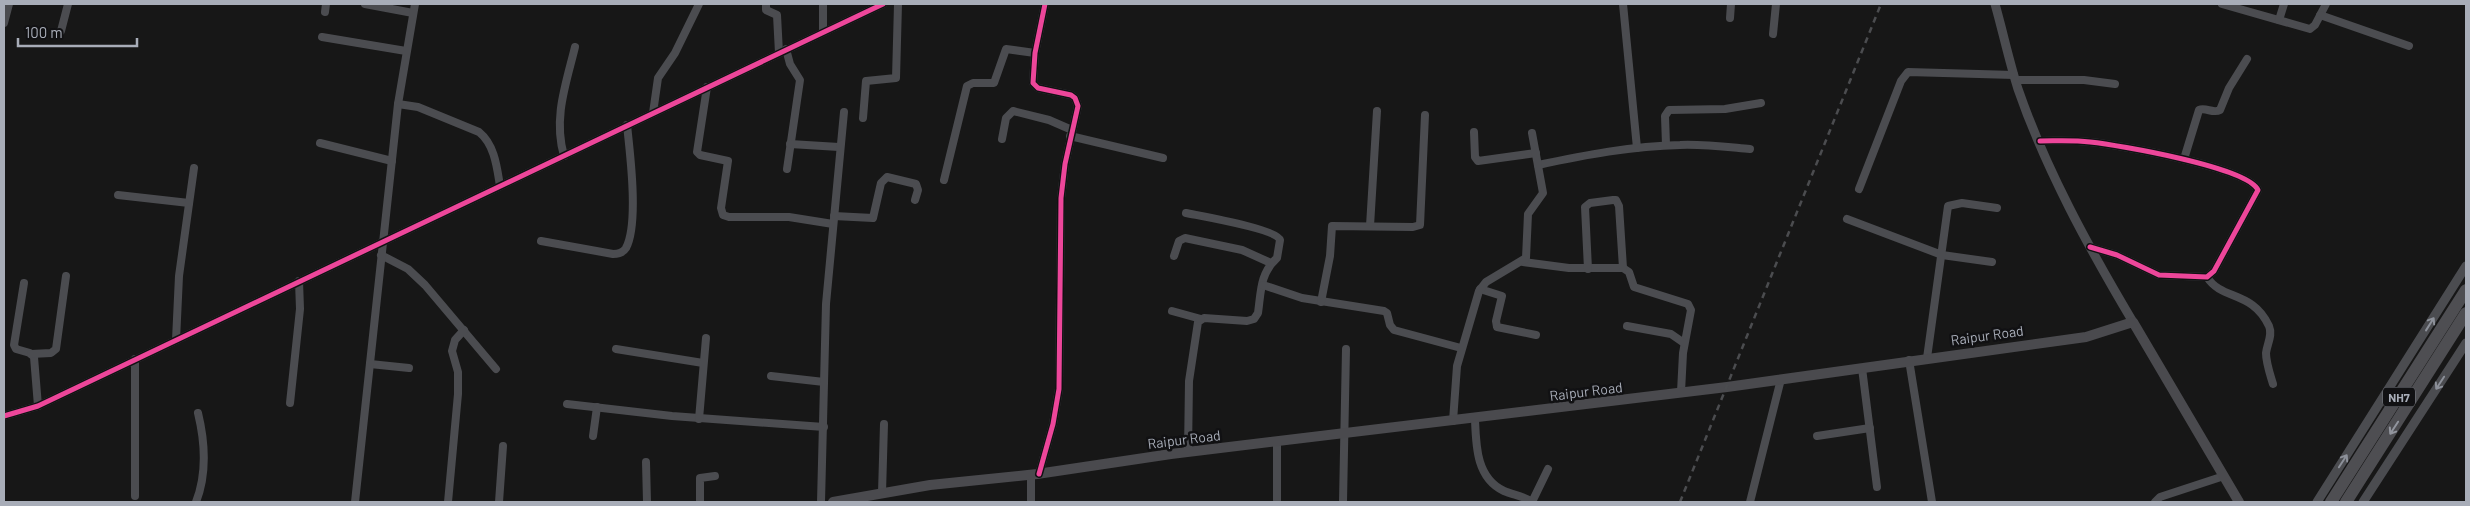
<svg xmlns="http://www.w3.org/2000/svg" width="2470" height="506" font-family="Barlow,sans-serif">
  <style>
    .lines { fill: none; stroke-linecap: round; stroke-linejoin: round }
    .minor { stroke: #4b4c50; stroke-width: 8 }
    .tertiary { stroke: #4b4c50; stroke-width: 9 }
    .secondary { stroke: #4a4a4e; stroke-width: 10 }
    .trunk { stroke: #4e4e52; stroke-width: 12 }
    .rail { stroke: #4b4c4f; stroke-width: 2.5; stroke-dasharray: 6 5; stroke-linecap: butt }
    .cycleway-casing { stroke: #111113; stroke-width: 8 }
    .cycleway { stroke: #ed469a; stroke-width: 5 }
    .oneway { stroke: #8c9099 }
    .oneway2 { stroke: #92959e }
    .labels { text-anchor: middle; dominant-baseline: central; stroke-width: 5; stroke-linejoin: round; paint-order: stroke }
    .shield { fill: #111113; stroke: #7b7e86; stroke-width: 1 }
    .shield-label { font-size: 12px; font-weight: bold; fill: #a8adb8 }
    .street-label { font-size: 14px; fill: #a8adb8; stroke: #111113 }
  </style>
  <rect width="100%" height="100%" fill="#171717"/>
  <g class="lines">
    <g class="minor">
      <path d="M365 4 413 13"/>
      <path d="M766 4V10L777 15 779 53"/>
      <path d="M823 4V32"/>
      <path d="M1623 4 1637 148"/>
      <path d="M2222 4 2310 29 2315 25 2326 4"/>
      <path d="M325 12 326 4"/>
      <path d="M2320 15 2409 46"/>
      <path d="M1730 18 1731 4"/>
      <path d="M2279 20 2284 4"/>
      <path d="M4 23 9 4"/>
      <path d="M61 31 68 4"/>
      <path d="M1773 34 1776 4"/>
      <path d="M322 37 406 51"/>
      <path d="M786 49 790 64 800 80 787 169"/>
      <path d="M2016 80H2084L2115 84"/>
      <path d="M707 87 697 152 700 155 728 161 721 208 723 215 729 217H789L833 224"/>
      <path d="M398 104 418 107 479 132C495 145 497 168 500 186"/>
      <path d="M653 113 658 78 675 53 699 4"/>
      <path d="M863 118 866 81 896 78 898 4"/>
      <path d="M1474 132 1475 157 1478 161 1536 153"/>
      <path d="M1070 136 1163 158"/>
      <path d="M1002 139 1006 118 1013 111 1049 120 1072 130"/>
      <path d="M2040 141C2057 141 2073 140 2090 142 2118 145 2247 167 2258 190L2214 271 2207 277 2159 275 2117 255 2090 247"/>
      <path d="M320 143 392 161"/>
      <path d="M790 144 839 147"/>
      <path d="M1666 145 1665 116 1669 110 1725 109 1761 103"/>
      <path d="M564 156C553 118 566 84 575 47"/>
      <path d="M2184 159 2199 110C2206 107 2213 114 2220 110L2229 88 2247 59"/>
      <path d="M1538 165C1585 155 1632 146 1680 145 1703 144 1727 147 1750 149"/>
      <path d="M944 180 967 86 973 83H994L1006 49 1035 53"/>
      <path d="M1859 189 1901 81 1908 72 2014 75"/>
      <path d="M118 195 189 203"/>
      <path d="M1186 213C1200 216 1277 229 1280 240L1277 258C1260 273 1261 292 1258 313L1254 319 1247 321 1204 318 1198 322 1189 381 1188 452"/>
      <path d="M834 216 873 218 881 183 887 177 916 184 918 190 915 200"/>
      <path d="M1847 219 1942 255 1992 262"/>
      <path d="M1370 226 1377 111"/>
      <path d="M541 241 613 254C618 254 623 253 626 248 639 224 630 153 627 125"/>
      <path d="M381 255 408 269 425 285 496 369"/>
      <path d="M1174 256 1179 241 1185 238 1242 250 1271 263"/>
      <path d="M1523 262 1569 268H1623L1629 272 1634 287 1688 304 1691 310 1683 353 1681 392"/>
      <path d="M1588 269 1585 207 1590 203 1613 200H1616L1619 206 1623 268"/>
      <path d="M2207 277C2222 301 2252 290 2269 326 2273 335 2267 344 2266 353 2266 363 2270 374 2273 384"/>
      <path d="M24 283 14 345 16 349 30 353 34 357 38 406"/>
      <path d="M1263 285 1302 298 1384 311 1387 313 1390 325 1394 330 1461 348"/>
      <path d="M1480 289 1502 296 1496 321 1497 327 1536 335"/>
      <path d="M1321 302 1330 256 1332 226 1413 227 1420 225 1425 115"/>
      <path d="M1172 311 1201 319"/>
      <path d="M1627 326 1671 334 1684 343"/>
      <path d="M176 340 179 276 194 168"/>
      <path d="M616 349 703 363"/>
      <path d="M31 354 51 353 56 349 66 276"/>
      <path d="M1927 358 1948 206 1962 203 1997 208"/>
      <path d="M1909 360 1932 502"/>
      <path d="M370 364 409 368"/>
      <path d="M1862 368 1877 487"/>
      <path d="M771 376 824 382"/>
      <path d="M290 403 300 309 299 281"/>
      <path d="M567 404 672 416 824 427"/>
      <path d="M4 416 38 406 883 4"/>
      <path d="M699 419 706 338"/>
      <path d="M1475 419C1476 445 1476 478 1504 491 1513 495 1524 496 1532 502"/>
      <path d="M1453 421 1457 366 1479 291 1486 282 1526 258 1528 214 1543 193 1532 133"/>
      <path d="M593 436 597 407"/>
      <path d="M1817 436 1870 428"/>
      <path d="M646 462 647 502"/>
      <path d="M1039 474 1053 424 1059 389 1061 198 1065 164 1078 106 1075 98 1071 95 1038 88 1033 83 1035 53 1045 4"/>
      <path d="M1031 475V502"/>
      <path d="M882 493 884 424"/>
      <path d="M135 496V359"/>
      <path d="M1277 500V442"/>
      <path d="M196 502C207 474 205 442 198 413"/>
      <path d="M355 502 398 104 415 4"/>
      <path d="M448 502 458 394V372L452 351 455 340 464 330"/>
      <path d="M499 502 503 446"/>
      <path d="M700 502V478L715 476"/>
      <path d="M821 502 826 304 844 112"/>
      <path d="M1343 502 1346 349"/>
      <path d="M1532 502 1548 469"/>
      <path d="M1750 502 1781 379"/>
      <path d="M2155 502 2160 497 2224 476"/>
    </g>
    <g class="tertiary">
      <path d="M1995 4C2003 32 2009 61 2018 89 2046 170 2089 248 2133 322"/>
      <path d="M2317 502 2466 266"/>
      <path d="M2363 502 2466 343"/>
    </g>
    <path class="secondary" d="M833 502 930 485 1037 474 1171 454 1727 387 2086 337 2133 322 2239 502"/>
    <g class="trunk">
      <path d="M2331 502 2466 290"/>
      <path d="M2346 502 2466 313"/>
    </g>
    <path class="rail" d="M1680 502 1881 4"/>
    <g class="cycleway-casing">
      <g id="cycleway">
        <path d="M2040 141C2057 141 2073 140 2090 142 2118 145 2247 167 2258 190L2214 271 2207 277 2159 275 2117 255 2090 247"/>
        <path d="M4 416 38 406 883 4"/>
        <path d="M1039 474 1053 424 1059 389 1061 198 1065 164 1078 106 1075 98 1071 95 1038 88 1033 83 1035 53 1045 4"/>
      </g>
    </g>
    <use href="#cycleway" class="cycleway"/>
  </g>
  <defs><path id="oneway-shaft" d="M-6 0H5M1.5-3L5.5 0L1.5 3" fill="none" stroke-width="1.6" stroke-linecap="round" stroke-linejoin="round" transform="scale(1.25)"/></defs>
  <g class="oneway">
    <use href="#oneway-shaft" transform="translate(2430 324) rotate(-58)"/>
    <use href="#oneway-shaft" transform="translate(2440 383) rotate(123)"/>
    <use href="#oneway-shaft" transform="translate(2343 461) rotate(-57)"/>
  </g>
  <use class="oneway2" href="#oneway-shaft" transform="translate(2394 428) rotate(123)"/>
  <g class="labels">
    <rect class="shield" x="2383" y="387.5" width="32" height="19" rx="4"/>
    <g class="shield-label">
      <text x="2399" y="397">NH7</text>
    </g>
    <g class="street-label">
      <text transform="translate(1987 335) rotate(-8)">Raipur Road</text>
      <text transform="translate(1586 391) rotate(-7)">Raipur Road</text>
      <text transform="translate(1184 439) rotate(-7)">Raipur Road</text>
    </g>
  </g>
  <rect width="2470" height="506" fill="none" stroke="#a8adb8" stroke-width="10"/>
  <path d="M18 38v8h119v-8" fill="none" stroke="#a8adb8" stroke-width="2.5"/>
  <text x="25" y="38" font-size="15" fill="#a8adb8" stroke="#111113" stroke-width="4" paint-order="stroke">100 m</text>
</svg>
